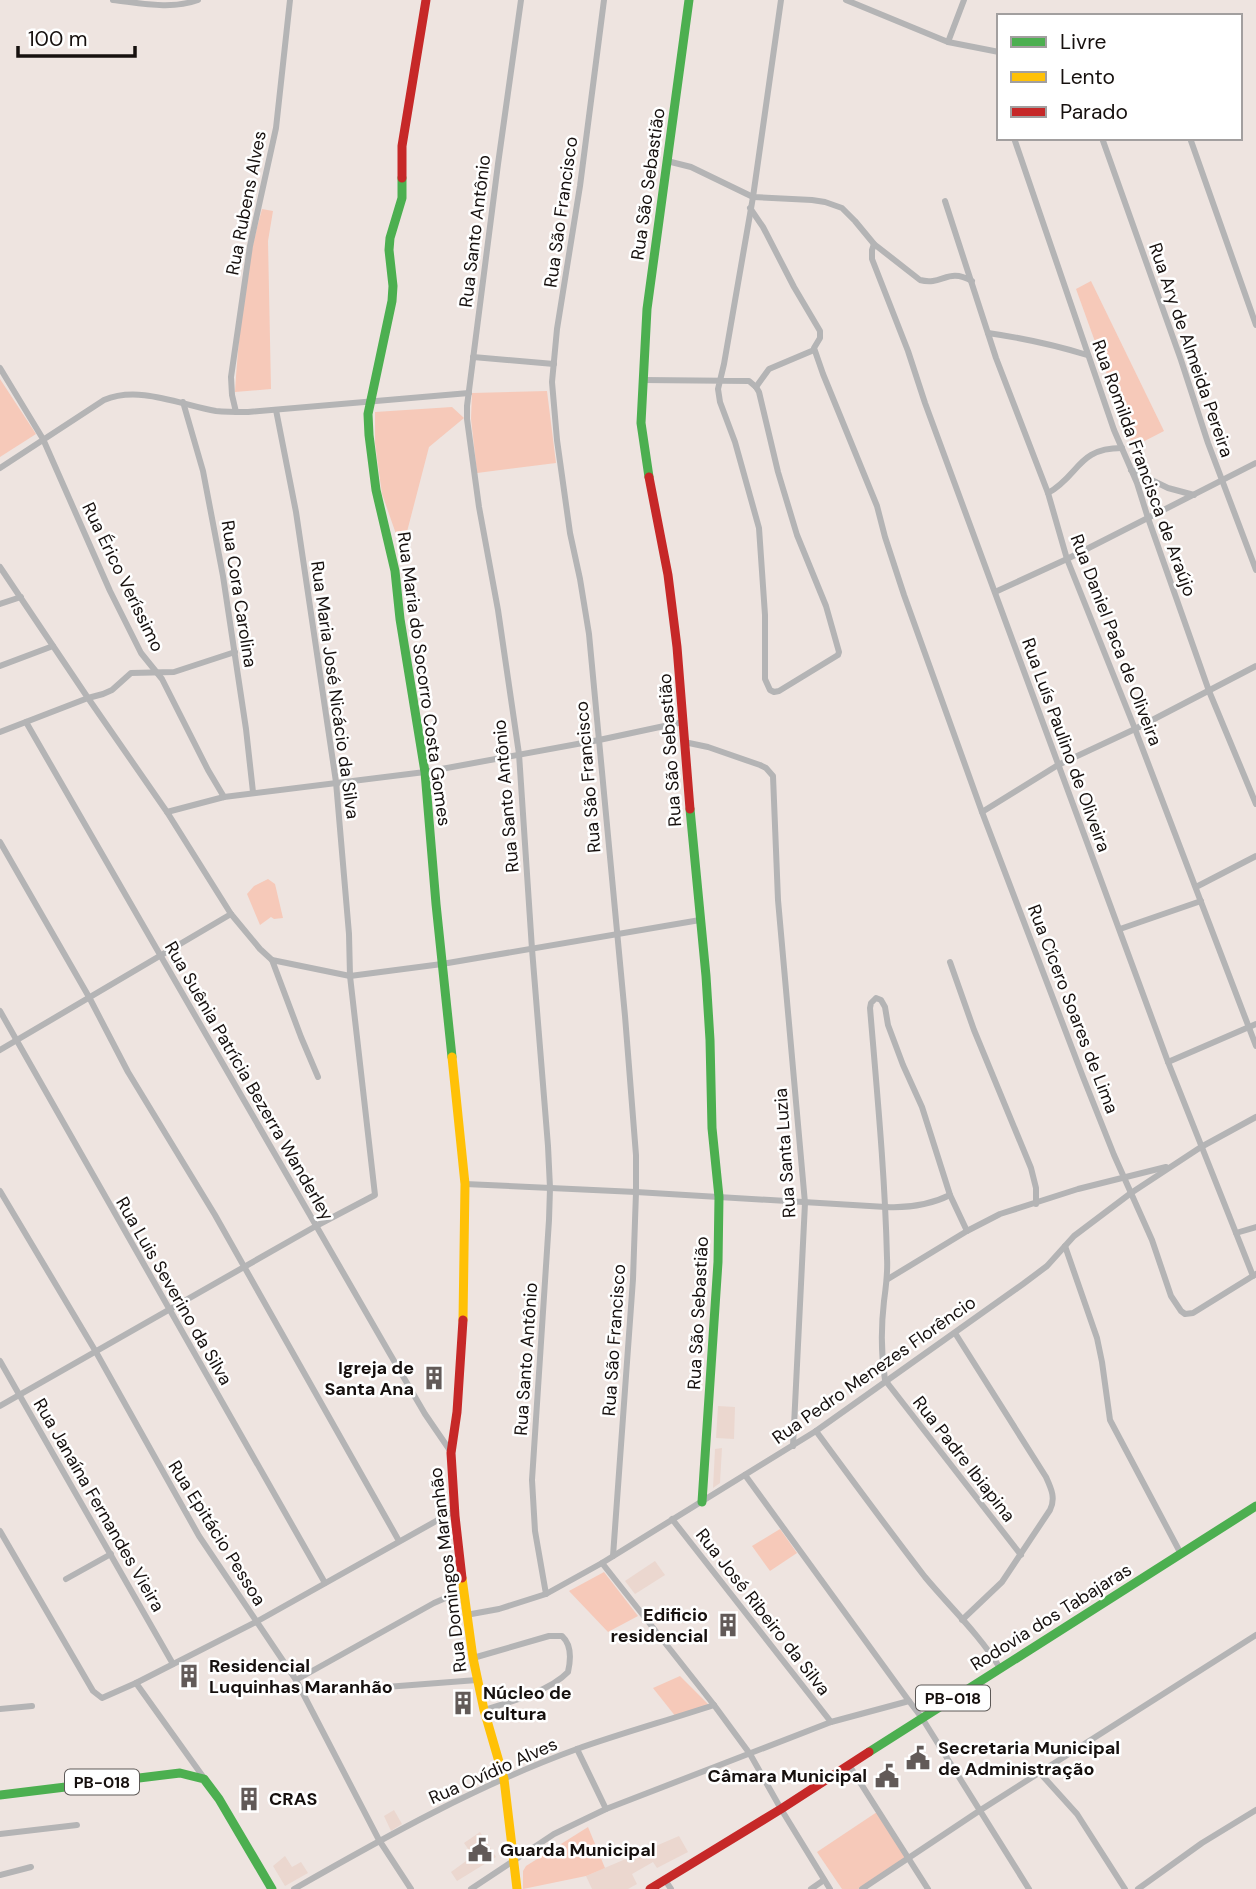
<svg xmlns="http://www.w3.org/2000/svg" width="1256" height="1889" font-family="'DM Sans',sans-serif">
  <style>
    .built { fill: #ebd7cf }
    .green { fill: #f6c9b9 }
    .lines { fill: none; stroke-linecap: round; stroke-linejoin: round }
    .street { stroke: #b4b4b5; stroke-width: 6 }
    .fast { stroke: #4caf50; stroke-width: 9 }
    .slow { stroke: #ffc107; stroke-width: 9 }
    .jam { stroke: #c62828; stroke-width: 9 }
    .labels { text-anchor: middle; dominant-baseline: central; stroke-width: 5; stroke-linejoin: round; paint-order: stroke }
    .shield { fill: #fff; stroke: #5c5856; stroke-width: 2 }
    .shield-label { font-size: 16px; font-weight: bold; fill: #16100e }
    .street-label { font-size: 18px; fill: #16100e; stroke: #fff }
    .poi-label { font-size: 18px; font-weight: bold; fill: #16100e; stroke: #fff; text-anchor: start }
  </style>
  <rect width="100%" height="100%" fill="#eee4e0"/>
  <g class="built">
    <path d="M718 1406 735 1407 734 1439 716 1438Z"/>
    <path d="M722 1448 720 1483 713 1488 715 1449Z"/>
    <path d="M655 1561 665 1575 635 1594 625 1581Z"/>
    <path d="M394 1810 402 1824 391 1831 384 1816Z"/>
    <path d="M480 1832 496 1857 457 1881 451 1872 473 1856 464 1843Z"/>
    <path d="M679 1836 688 1852 657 1868 653 1862 632 1874 637 1884 628 1889H592L586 1876Z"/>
    <path d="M285 1856 292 1867 301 1862 308 1873 285 1886 273 1866Z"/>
  </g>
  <g class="green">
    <path d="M262 209 273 211 268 241 271 389 235 392C239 331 245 268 262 209Z"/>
    <path d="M1091 281 1164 431 1133 447 1076 289Z"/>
    <path d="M0 379 36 434 0 457Z"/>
    <path d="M547 391 556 463 477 473 471 419 472 393Z"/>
    <path d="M452 407 464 418 429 447 402 551 382 494 375 443V412Z"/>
    <path d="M268 879 275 884 283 918 274 919 271 917 260 925 247 894 254 886Z"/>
    <path d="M780 1529 797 1553 770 1571 752 1546Z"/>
    <path d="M604 1572 638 1616 608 1632 569 1591Z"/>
    <path d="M680 1676 709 1705 676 1717 653 1688Z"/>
    <path d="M877 1812 906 1857 858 1889H842L817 1852Z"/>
    <path d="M588 1827 605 1868 586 1876 523 1889V1871L526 1866Z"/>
  </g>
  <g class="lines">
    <g class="street">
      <path d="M113 0C140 3 171 10 198 0"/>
      <path d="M521 0 498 164 467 406V419L479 507 498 610 519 754 532 949 548 1146 550 1188 549 1220 532 1480 535 1531 546 1594"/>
      <path d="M604 0 580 186 557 329 552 382 557 440 570 533 580 579 589 634 625 1016 636 1155V1192L633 1279 613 1556"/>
      <path d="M846 0 948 42 999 52"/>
      <path d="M948 42 964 0"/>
      <path d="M1014 138 1114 430 1137 483 1148 518 1209 691 1256 804"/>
      <path d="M1102 138 1181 360 1208 443 1256 570"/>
      <path d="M1190 138 1256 325"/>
      <path d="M667 161 691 167 753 197 812 200 825 202 842 208 855 221 874 244 920 280C943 286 947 267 972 281"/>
      <path d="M945 201 996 358 1048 493 1067 559 1135 729 1256 1046"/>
      <path d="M750 208 763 227 794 287 820 331V338L814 348 823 374 877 506 885 537 904 595 982 812 1083 1077 1114 1155 1152 1240 1171 1296 1181 1311 1185 1314 1193 1313 1256 1274"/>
      <path d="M874 244 872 250V259L908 351 925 403 1168 1062 1236 1233 1256 1227"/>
      <path d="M988 333C1022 338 1055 345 1087 355"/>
      <path d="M473 357 554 364"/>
      <path d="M0 368 43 439 110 591 141 653 162 679 208 770 224 797"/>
      <path d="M643 380 749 381 756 387 759 392 778 472 797 535 826 606 839 652 838 655 779 691 774 692 770 690 765 679V615L759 528 735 442 720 402 718 389 724 364 753 197 781 0"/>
      <path d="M756 387 769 369 814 350"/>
      <path d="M183 402 203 471 223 576 246 729 253 792"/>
      <path d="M236 412 232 395 231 377 250 246 276 128 290 0"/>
      <path d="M0 468 104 400C139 385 181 405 216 411 226 412 238 412 248 412L469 393"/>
      <path d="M1131 470 1168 488 1194 495"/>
      <path d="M1048 493C1080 475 1077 448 1122 448"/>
      <path d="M0 567 88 698 167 812 231 914 260 949 272 960 350 976 442 964 700 920"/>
      <path d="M995 592 1067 559 1256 463"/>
      <path d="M0 604 21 597"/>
      <path d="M0 666 53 646"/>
      <path d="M26 722 390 1354 425 1414 451 1452"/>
      <path d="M0 732 88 698 103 694 112 690 131 673 174 672 235 652"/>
      <path d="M684 742 708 747 760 765 766 768 773 776 778 900 805 1203 793 1446"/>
      <path d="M167 812 224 797 425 772 599 740 683 722"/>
      <path d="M982 812 1058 765 1135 729 1256 666"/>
      <path d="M0 842 89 997 128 1072 215 1215 399 1541"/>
      <path d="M1196 887 1256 856"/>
      <path d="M1120 929 1201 901"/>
      <path d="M272 960 301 1037 318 1077"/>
      <path d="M950 962 974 1030 1031 1168 1036 1188V1204"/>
      <path d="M0 1011 325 1583"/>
      <path d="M0 1050 231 914"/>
      <path d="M1168 1062 1256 1024"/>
      <path d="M465 1184 636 1192 886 1207C908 1208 930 1205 950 1195"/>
      <path d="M0 1191 96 1352 199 1536 296 1680 379 1840 411 1889"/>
      <path d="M967 1231 950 1195 922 1107 903 1065 888 1025 885 1007 881 1000 876 998 871 1003 870 1008C877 1092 885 1175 887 1258 888 1273 886 1286 884 1301 881 1327 881 1354 885 1380L1021 1555"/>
      <path d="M1236 1233 1253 1276"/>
      <path d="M1065 1246 1097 1338 1102 1362 1110 1420 1181 1554"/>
      <path d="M888 1279 967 1231 1000 1214 1078 1189 1166 1167"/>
      <path d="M955 1333 1046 1477C1051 1488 1056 1498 1050 1510L1002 1582 962 1620"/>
      <path d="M0 1361 173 1664"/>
      <path d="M0 1406 316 1226 375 1195 350 976 349 934 336 782 296 512 276 410"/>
      <path d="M816 1431C852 1480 888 1529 925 1577 950 1607 979 1634 1000 1668"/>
      <path d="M745 1475 909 1701"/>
      <path d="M672 1519 831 1722"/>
      <path d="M0 1531 93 1691 102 1698 136 1683 256 1622 454 1511"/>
      <path d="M602 1563 714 1705 750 1754 781 1809 830 1889"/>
      <path d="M66 1579 111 1554"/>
      <path d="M466 1615 499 1609 546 1594 602 1563 816 1431 1023 1284 1047 1266 1074 1236 1131 1193 1201 1147 1256 1117"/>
      <path d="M473 1658 549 1636H562C572 1645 571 1659 568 1672 550 1691 510 1702 484 1710"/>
      <path d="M296 1680 434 1603 464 1590"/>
      <path d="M136 1683 204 1778"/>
      <path d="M301 1690 334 1691 477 1680"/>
      <path d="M0 1709 32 1706"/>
      <path d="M577 1749 606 1809"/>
      <path d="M849 1765 928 1889"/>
      <path d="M1040 1773 1077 1814 1125 1889"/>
      <path d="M0 1834 77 1825"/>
      <path d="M0 1875 31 1867"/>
      <path d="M665 1880 671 1889"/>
      <path d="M294 1889C385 1837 478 1785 577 1749 622 1733 669 1720 714 1705"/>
      <path d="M471 1889 554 1834 606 1809 831 1722 909 1701 922 1718 1029 1889"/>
      <path d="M811 1889 824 1880"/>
      <path d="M862 1889 979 1811 1256 1635"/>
      <path d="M1138 1889 1202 1843 1256 1810"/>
    </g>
    <g class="fast">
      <path d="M402 178V198L390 238 389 250 393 286 392 301 368 414 369 435 376 490 395 571 400 619 425 772 436 904 452 1057"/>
      <path d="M649 477 641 423 647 309 689 0"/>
      <path d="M690 809 706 976 710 1040 712 1128 719 1197 718 1262 702 1502"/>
      <path d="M869 1752 1256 1506"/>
      <path d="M0 1795 180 1773 204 1779 219 1799 272 1889"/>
    </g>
    <g class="slow">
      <path d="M452 1057 465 1184 463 1320"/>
      <path d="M462 1578 473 1658 484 1710 504 1779 517 1889"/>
    </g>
    <g class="jam">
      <path d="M402 178V146L426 0"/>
      <path d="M649 477 668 575 677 647 690 809"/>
      <path d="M462 1578 455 1516 451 1453 457 1412 463 1320"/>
      <path d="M650 1889 781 1809 869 1752"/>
    </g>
  </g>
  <defs>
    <g id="building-bare" transform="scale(1.89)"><path d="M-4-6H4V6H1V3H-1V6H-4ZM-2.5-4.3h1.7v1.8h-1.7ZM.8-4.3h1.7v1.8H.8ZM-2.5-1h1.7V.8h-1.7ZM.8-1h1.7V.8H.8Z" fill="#625a58" stroke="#fff" stroke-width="2.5" paint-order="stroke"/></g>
    <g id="civic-bare" transform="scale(1.89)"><path d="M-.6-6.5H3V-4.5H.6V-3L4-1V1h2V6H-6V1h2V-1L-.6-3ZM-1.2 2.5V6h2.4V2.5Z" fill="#625a58" stroke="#fff" stroke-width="2.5" paint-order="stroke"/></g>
  </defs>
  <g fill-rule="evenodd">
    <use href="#building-bare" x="434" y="1378"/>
    <use href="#building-bare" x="728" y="1625"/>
    <use href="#building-bare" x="189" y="1676"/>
    <use href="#building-bare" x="463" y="1703"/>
    <use href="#civic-bare" x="918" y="1758"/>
    <use href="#civic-bare" x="887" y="1776"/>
    <use href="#building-bare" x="249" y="1799"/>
    <use href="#civic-bare" x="480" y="1850"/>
  </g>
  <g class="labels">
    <g class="shield">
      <rect x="916" y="1685.5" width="74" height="25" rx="5"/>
      <rect x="65" y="1769.5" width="74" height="25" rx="5"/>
    </g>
    <g class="shield-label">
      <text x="953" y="1698">PB-018</text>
      <text x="102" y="1782">PB-018</text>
    </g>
    <g class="street-label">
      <text transform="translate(648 184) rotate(-82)">Rua São Sebastião</text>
      <text transform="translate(246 203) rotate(-79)">Rua Rubens Alves</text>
      <text transform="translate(561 212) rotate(-82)">Rua São Francisco</text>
      <text transform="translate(475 231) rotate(-83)">Rua Santo Antônio</text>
      <text transform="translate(1191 350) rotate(71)">Rua Ary de Almeida Pereira</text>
      <text transform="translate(1144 468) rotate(70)">Rua Romilda Francisca de Araújo</text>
      <text transform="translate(123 577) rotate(64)">Rua Érico Veríssimo</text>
      <text transform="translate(239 594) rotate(81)">Rua Cora Carolina</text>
      <text transform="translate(1116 640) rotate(69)">Rua Daniel Paca de Oliveira</text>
      <text transform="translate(424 679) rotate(82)">Rua Maria do Socorro Costa Gomes</text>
      <text transform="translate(335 690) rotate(82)">Rua Maria José Nicácio da Silva</text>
      <text transform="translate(1066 745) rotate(70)">Rua Luís Paulino de Oliveira</text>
      <text transform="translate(670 750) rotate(-94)">Rua São Sebastião</text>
      <text transform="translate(588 777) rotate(-95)">Rua São Francisco</text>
      <text transform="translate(506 796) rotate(-95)">Rua Santo Antônio</text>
      <text transform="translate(1073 1009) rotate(69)">Rua Cícero Soares de Lima</text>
      <text transform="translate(249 1081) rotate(60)">Rua Suênia Patrícia Bezerra Wanderley</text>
      <text transform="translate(785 1153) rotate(-94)">Rua Santa Luzia</text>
      <text transform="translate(174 1291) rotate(60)">Rua Luis Severino da Silva</text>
      <text transform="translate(698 1313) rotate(-87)">Rua São Sebastião</text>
      <text transform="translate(614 1340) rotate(-86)">Rua São Francisco</text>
      <text transform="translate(526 1359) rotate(-86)">Rua Santo Antônio</text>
      <text transform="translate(874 1370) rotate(-35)">Rua Pedro Menezes Florêncio</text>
      <text transform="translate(964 1459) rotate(52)">Rua Padre Ibiapina</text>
      <text transform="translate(99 1505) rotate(60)">Rua Janaína Fernandes Vieira</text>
      <text transform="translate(217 1533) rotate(58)">Rua Epitácio Pessoa</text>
      <text transform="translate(448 1570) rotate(-97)">Rua Domingos Maranhão</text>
      <text transform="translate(763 1612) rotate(52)">Rua José Ribeiro da Silva</text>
      <text transform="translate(1051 1617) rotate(-32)">Rodovia dos Tabajaras</text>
      <text transform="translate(493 1771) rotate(-24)">Rua Ovídio Alves</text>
    </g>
    <g class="poi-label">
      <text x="414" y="1368" text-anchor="end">Igreja de<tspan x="414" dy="21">Santa Ana</tspan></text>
      <text x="708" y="1615" text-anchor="end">Edificio<tspan x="708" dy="21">residencial</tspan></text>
      <text x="209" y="1666">Residencial<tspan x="209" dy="21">Luquinhas Maranhão</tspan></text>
      <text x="483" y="1693">Núcleo de<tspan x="483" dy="21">cultura</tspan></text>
      <text x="938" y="1748">Secretaria Municipal<tspan x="938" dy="21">de Administração</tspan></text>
      <text x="867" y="1776" text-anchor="end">Câmara Municipal</text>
      <text x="269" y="1799">CRAS</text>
      <text x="500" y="1850">Guarda Municipal</text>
    </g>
  </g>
  <rect x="997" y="14" width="245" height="126" fill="#ffffff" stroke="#a29f9f" stroke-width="2"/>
  <rect x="1011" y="37" width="35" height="10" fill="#4caf50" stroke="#a29f9f" stroke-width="2"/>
  <text x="1060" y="49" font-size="21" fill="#16100e">Livre</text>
  <rect x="1011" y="72" width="35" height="10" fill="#ffc107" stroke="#a29f9f" stroke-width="2"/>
  <text x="1060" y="84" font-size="21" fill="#16100e">Lento</text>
  <rect x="1011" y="107" width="35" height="10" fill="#c62828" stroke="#a29f9f" stroke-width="2"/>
  <text x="1060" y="119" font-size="21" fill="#16100e">Parado</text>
  <path d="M18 46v10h117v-10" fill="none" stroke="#16100e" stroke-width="3.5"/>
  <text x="28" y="46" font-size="21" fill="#16100e" stroke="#ffffff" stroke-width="5" paint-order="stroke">100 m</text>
</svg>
